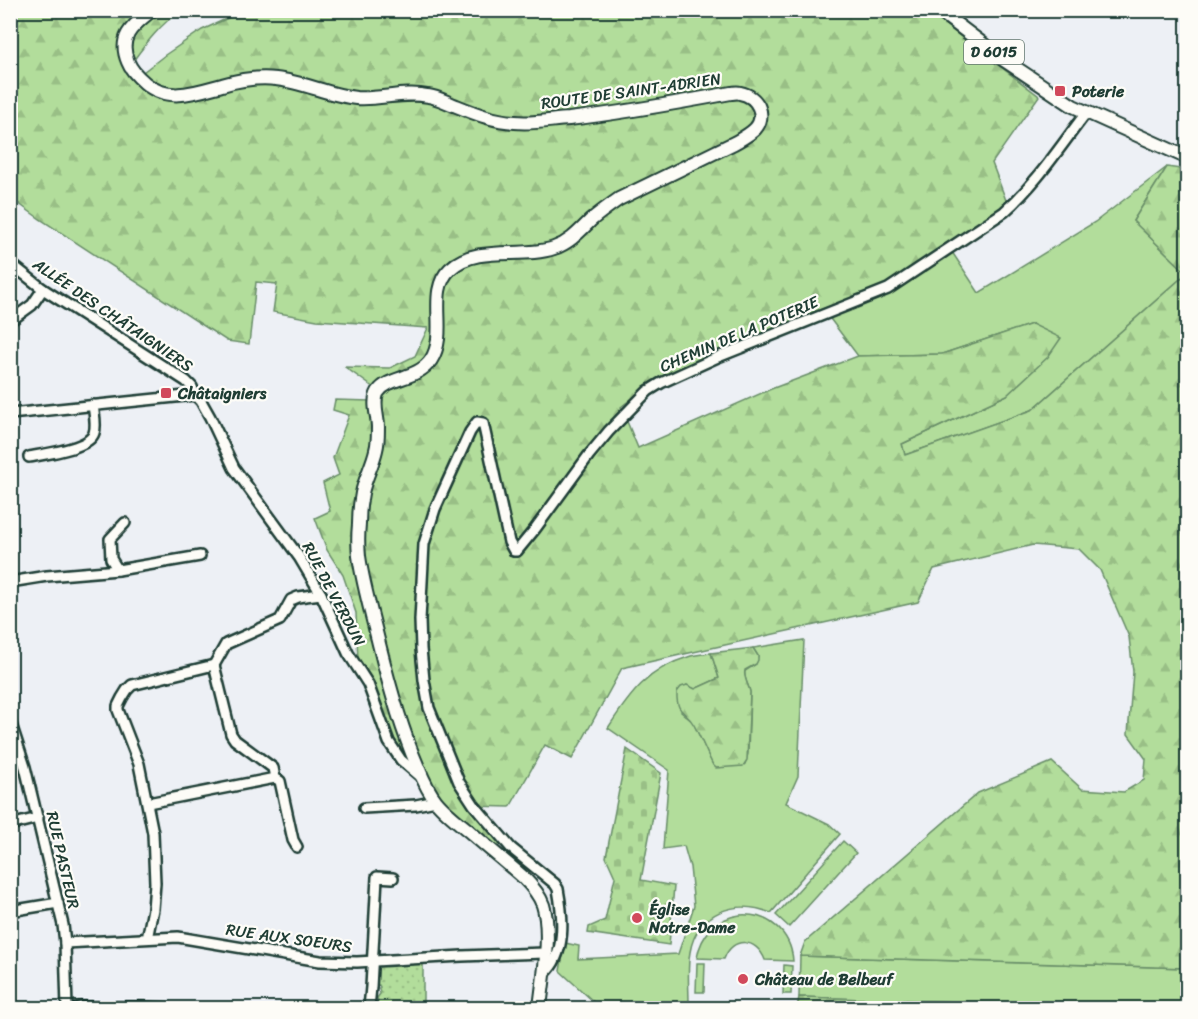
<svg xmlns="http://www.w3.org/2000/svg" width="1198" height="1019" font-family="Sriracha,sans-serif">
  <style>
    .grass { fill: #b2dd9b; stroke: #688d68; stroke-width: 1.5 }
    .forest { fill: url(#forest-firs); stroke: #688d68; stroke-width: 1.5 }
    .cemetery { fill: url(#cemetery-stones); stroke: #688d68; stroke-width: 1.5 }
    .park { fill: url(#park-dots); stroke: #688d68; stroke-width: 1.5 }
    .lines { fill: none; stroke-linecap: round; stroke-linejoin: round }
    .minor-casing { stroke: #1f3d34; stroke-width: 14 }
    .major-casing { stroke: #1f3d34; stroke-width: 16 }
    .minor { stroke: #fdfcf7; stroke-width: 9 }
    .major { stroke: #fdfcf7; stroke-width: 12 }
    .poi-dot { fill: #d1495b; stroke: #fdfcf7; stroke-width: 2 }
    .labels { text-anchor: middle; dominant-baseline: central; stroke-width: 4.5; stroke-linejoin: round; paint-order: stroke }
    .shield { fill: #fdfcf7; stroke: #62766e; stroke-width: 1.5 }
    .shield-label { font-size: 15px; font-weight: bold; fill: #1f3d34 }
    .street-label { font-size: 16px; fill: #1f3d34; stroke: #fdfcf7 }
    .poi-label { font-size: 16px; font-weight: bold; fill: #1f3d34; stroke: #fdfcf7; text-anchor: start }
  </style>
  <defs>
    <pattern id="forest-firs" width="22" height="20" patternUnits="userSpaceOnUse" patternTransform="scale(1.5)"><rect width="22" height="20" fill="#b2dd9b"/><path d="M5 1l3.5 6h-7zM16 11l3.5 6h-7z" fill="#99bf86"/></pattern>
    <pattern id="cemetery-stones" width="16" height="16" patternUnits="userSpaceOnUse" patternTransform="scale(1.5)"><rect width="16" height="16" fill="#b2dd9b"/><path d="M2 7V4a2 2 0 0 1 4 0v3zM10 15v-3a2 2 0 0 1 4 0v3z" fill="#99bf86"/></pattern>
    <pattern id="park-dots" width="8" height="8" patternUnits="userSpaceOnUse" patternTransform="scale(1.5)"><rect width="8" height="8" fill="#b2dd9b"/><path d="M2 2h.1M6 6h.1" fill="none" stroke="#99bf86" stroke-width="1.8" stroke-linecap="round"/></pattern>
  </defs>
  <rect width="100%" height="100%" fill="#edf0f5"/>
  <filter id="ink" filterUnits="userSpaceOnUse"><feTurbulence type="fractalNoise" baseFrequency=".0167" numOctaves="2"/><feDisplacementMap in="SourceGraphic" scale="12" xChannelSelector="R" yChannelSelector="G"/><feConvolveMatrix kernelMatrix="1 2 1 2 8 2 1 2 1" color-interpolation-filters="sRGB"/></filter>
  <g filter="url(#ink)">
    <g class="grass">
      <path d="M1167 167 1133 221 1187 273 1032 410 905 455 902 444 1007 395 1032 324 942 354 858 356 828 316 888 293 952 252 979 293 1095 222Z"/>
      <path d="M804 640 798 776 786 803 829 824 840 834 771 913C736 898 697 912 690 952 687 968 689 987 689 1004L686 1008H604L595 1003 560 971 565 943 579 946 578 959 678 954 694 906 690 867 684 846 663 849 669 770 608 728C630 694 648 669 688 657 695 654 704 654 711 653L719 678 695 689 687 685 681 712 693 722 713 765 742 766 745 764 748 754 750 692C749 685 743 678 745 671L756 664 758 656 753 648Z"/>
      <path d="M843 841 856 853 789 927 776 915Z"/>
      <path d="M740 915C768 913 791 932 793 961L765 960C757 938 732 936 724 959L697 958C701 934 717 918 740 915Z"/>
      <path d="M800 956 1187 968V1008H1148L799 997Z"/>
      <path d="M697 963H705L704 992H696Z"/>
      <path d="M784 965 792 966 791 994H783Z"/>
    </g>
    <g class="forest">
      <path d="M11 11H180C161 24 147 42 133 61L143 72 165 55 202 30 243 11H927L1039 96 992 163 1007 203 885 286 814 312 658 378 621 407 638 448 771 389 858 356 942 354 1032 324 1061 338 1048 357 1007 395 902 444 905 455 1032 410 1187 273 1133 221 1167 167 1187 170V968L800 956 805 942 978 793 1052 762 1082 789 1124 792 1144 780 1146 759 1128 734 1133 672 1129 637 1100 570 1079 549 1033 545 934 569 918 602 622 668 572 759 545 745 510 807 472 806 500 842 498 848 456 811 440 798 429 781 416 750 402 754 393 742 358 661 356 613 343 575 327 550 315 518 330 511 323 483 339 475 333 458 349 415 333 410 335 400 371 401 374 388 345 367 390 368 415 356 428 328 317 320 273 312 277 284 256 282 249 344 227 341 40 219 11 198Z"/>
      <path d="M753 648 758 656V660L756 664 745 670C743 678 749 685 750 692L747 760 743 766 716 768 713 765C706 752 701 738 694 725 686 710 676 715 677 692L681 687 687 685 695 689 719 678 711 653Z"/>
      <path d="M799 997 1148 1008H797Z"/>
    </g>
    <path class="cemetery" d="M627 749 661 773 641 880 674 886 669 945 588 933 589 927 605 920 615 877 606 857Z"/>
    <path class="park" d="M423 963V1008H376H378L377 1005 378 1001 377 998 380 994 379 988 380 987 379 985 375 986V965Z"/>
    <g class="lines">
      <g class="minor-casing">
        <g id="minor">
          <path d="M10 263 43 289 186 381 192 387 195 395 201 401 210 417 234 468 299 557 321 594 348 653 368 684 389 742 401 760 421 777"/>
          <path d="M10 321 32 305 43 289"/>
          <path d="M10 414 195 395"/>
          <path d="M29 457C44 454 89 449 94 433 97 425 94 414 93 405"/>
          <path d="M118 570 111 559 110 539 125 523"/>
          <path d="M10 582 47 576 118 570 200 556"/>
          <path d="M10 721 25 767 63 925 65 943 67 1008"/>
          <path d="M148 803 275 778"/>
          <path d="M364 808 416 805 436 801"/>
          <path d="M10 825 38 818"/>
          <path d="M297 847 293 840 280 781 275 778 273 768 235 740 231 734 214 665 226 644 280 620 291 600 298 597 321 594"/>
          <path d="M10 911 58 903"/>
          <path d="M149 938 148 934 153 909 155 883 153 833 139 764 118 710V706L122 698 127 690 132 685 214 665"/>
          <path d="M65 943 178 937 320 961 357 962 462 956 545 953"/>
          <path d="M544 974C567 954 563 916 558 889L555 884 511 848 474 805 459 782 429 708 424 680 421 649 420 620 424 544 435 509 470 432 477 422 483 423 509 542 514 551H517L535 529 589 455 609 431 648 391 661 383 718 357 888 289 1004 212C1037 183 1059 148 1086 113"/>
          <path d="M78 1008 81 1007H138L167 1008"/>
          <path d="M369 1008 371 987 377 877 393 878"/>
        </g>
      </g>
      <g class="major-casing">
        <g id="major">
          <path d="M152 10C134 25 117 36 128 62 131 70 138 77 145 83 168 103 196 92 222 85 239 80 258 77 276 79 303 82 329 95 356 98 380 100 404 91 428 96 437 97 446 102 454 105 474 113 493 121 515 122 533 124 551 120 569 119 623 113 677 103 731 93 734 93 737 92 740 93 758 96 767 116 755 129 749 135 741 139 734 143L619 199C609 206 599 213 590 221 579 232 569 243 554 248 523 259 476 244 450 269 426 292 449 332 431 360 417 380 389 376 378 392 372 402 378 417 378 427 378 434 378 443 376 450 373 464 365 478 362 493 360 503 359 514 359 524 358 534 358 546 359 556 363 585 372 615 379 644 389 685 400 726 417 765 422 777 427 790 436 801 445 812 458 822 469 831 487 847 506 862 524 878 532 886 539 894 543 905 552 933 543 979 540 1008"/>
          <path d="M938 10 1004 60 1073 106 1188 158"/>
        </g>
      </g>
      <use href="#minor" class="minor"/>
      <use href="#major" class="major"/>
    </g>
  </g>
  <g class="poi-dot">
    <rect x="1054" y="85" width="12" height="12" rx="3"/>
    <rect x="160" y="387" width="12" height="12" rx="3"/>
    <circle cx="637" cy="918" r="6"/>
    <circle cx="743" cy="979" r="6"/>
  </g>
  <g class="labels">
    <rect class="shield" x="964" y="40" width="60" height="24" rx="4.5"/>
    <g class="shield-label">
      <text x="994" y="52">D 6015</text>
    </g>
    <g class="street-label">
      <text transform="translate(631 91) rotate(-8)">ROUTE DE SAINT-ADRIEN</text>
      <text transform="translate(113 315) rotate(34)">ALLÉE DES CHÂTAIGNIERS</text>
      <text transform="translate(739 334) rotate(-23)">CHEMIN DE LA POTERIE</text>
      <text transform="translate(334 594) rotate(62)">RUE DE VERDUN</text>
      <text transform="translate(63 860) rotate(77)">RUE PASTEUR</text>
      <text transform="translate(289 938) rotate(8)">RUE AUX SOEURS</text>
    </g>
    <g class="poi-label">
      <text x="1072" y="91">Poterie</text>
      <text x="178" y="393">Châtaigniers</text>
      <text x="649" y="909">Église<tspan x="649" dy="18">Notre-Dame</tspan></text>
      <text x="755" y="979">Château de Belbeuf</text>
    </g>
  </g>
  <rect width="1198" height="1019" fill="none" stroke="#fdfcf7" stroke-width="36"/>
  <rect x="18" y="18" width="1162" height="983" fill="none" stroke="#1f3d34" stroke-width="2" filter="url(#ink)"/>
</svg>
